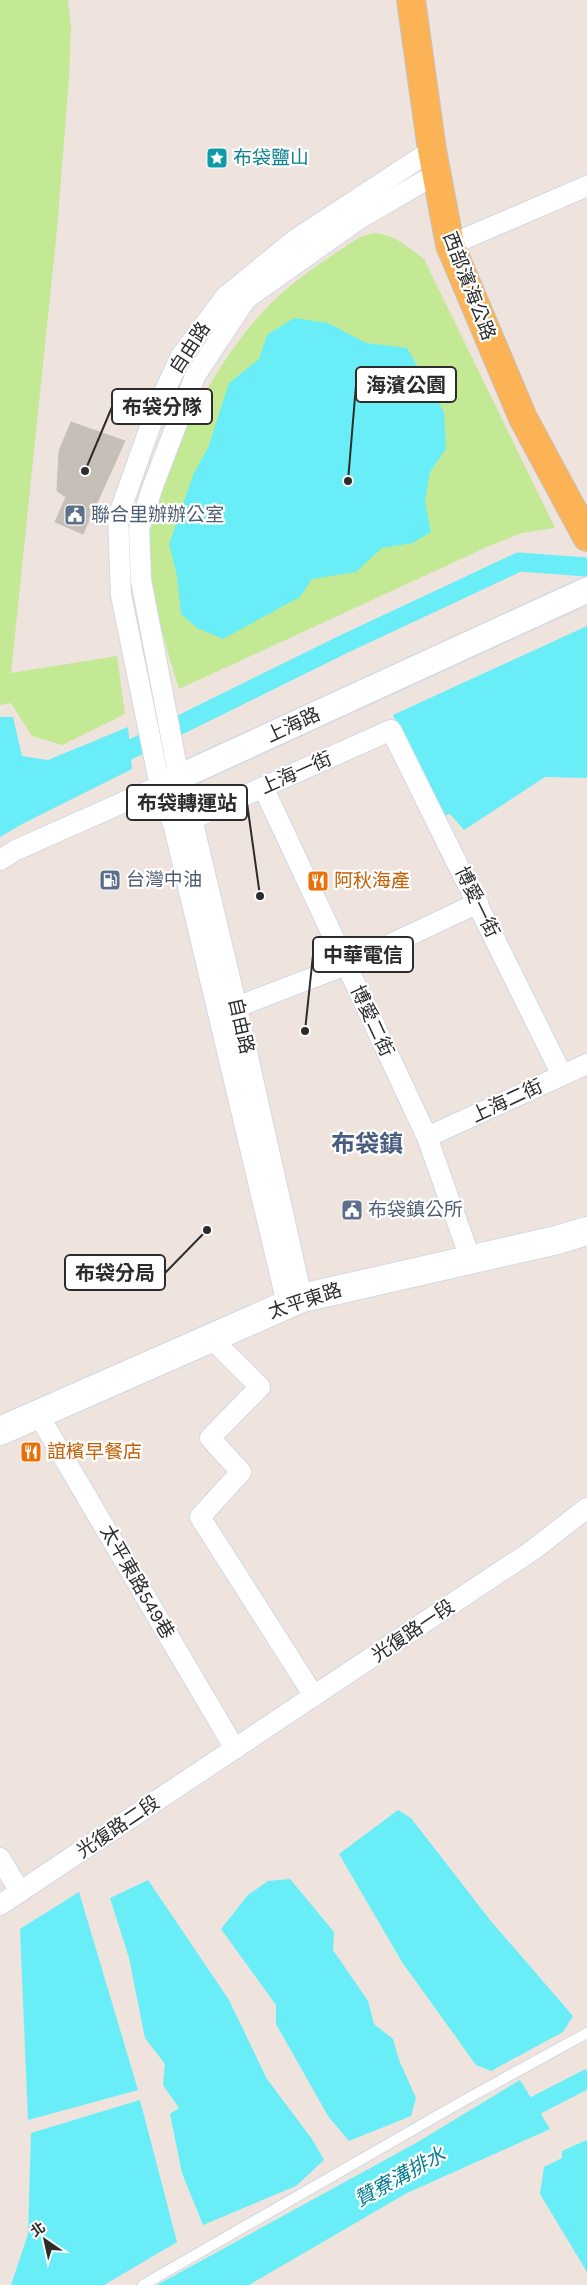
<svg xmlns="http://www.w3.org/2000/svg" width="587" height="2285" font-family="Karla,'Noto Sans TC',sans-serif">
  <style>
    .green { fill: #c3e995 }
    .water { fill: #69eef7 }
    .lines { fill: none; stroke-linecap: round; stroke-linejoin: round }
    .canal { stroke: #69eef7; stroke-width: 19 }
    .building { fill: #c6bfb8; stroke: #cabfb6 }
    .service-casing { stroke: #d2d9e5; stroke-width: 12 }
    .minor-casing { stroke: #d2d9e5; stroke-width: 22 }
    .tertiary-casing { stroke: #d2d9e5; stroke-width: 28 }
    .secondary-casing { stroke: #d2d9e5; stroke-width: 30 }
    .primary-casing { stroke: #c4c4c4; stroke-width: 30 }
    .service { stroke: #fff; stroke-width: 10 }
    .minor { stroke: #fff; stroke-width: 20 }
    .tertiary { stroke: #fff; stroke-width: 25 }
    .secondary { stroke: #fff; stroke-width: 28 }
    .primary { stroke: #fbb355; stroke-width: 28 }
    .labels { text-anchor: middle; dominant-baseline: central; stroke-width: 4.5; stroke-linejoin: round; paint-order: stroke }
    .culture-label { font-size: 19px; fill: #0d838f; stroke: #fff; text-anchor: start }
    .street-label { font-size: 19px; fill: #2c2c2c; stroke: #fff }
    .service-label { font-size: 19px; fill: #4e5e75; stroke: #fff; text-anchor: start }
    .food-label { font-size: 19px; fill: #c56008; stroke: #fff; text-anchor: start }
    .water-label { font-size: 20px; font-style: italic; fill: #067d90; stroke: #fff }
    .district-label { font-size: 24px; font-weight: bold; fill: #485d80; stroke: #fff }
    .leader { fill: none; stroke: #2c2c2c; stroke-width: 2 }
    .callout-dot { fill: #2c2c2c; stroke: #fff; stroke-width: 2 }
    .callout { fill: #fff; stroke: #2c2c2c; stroke-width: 2 }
    .callout-label { font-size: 20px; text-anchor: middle; font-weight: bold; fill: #2c2c2c }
  </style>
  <rect width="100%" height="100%" fill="#eee3dd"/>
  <g class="green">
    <path d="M0 0H68L71 26 69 78 57 229 11 673 117 656 125 714 62 745 32 736 11 703 0 705Z"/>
    <path d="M373 233C396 235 406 246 424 259L555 528 522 533 489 546 179 689C164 640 148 589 150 538 150 528 154 518 157 508 175 437 227 341 283 292 306 272 334 254 360 237Z"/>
  </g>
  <g class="water">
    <path d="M294 318 328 323 366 343 407 348 444 412 446 449 430 472 425 501 431 532 413 543 382 548 356 572 312 579 300 597 223 639 197 628 181 614 177 576 169 544 194 473 208 448 229 383 259 359 267 335Z"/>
    <path d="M587 626V778L545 777 464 830 450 814 439 817 393 715Z"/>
    <path d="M0 717H13L22 756 48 760 128 727 132 769 24 823 0 837Z"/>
    <path d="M398 1810 411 1818 490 1920 573 2016 563 2032 491 2071 476 2065 402 1962 339 1854Z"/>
    <path d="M290 1879 334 1932 333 1950 368 2001 374 2024 393 2039 399 2060 416 2098 411 2116 349 2141 328 2116 276 2024V2005L221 1929 248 1895 268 1881Z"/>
    <path d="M148 1880 229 2000 267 2079 312 2139 324 2160 296 2186 203 2225 182 2173 170 2114 179 2108 163 2085 165 2064 145 2038 129 1958 110 1898Z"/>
    <path d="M79 1892 138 2090 28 2120 20 1929Z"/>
    <path d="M520 2080 550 2129 407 2193 249 2285H157L416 2143Z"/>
    <path d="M140 2100 177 2242 104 2285H11L28 2234 31 2133Z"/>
    <path d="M587 2140V2272L540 2194 544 2167 562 2158V2151Z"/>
  </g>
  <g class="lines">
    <g class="canal">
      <path d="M109 760 346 643 519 562 587 567"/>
      <path d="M513 2117 587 2079"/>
    </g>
  </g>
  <path class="building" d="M71 422 125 441 83 534 55 522 66 497 57 491 59 451Z"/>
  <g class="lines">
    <g class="service-casing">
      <path id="service" d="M143 2285 463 2101 587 2033"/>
    </g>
    <g class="minor-casing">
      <g id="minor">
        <path d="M450 245 587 186"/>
        <path d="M263 787 427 1137 470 1258"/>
        <path d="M181 824 391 730 562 1075"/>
        <path d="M0 860 16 850 160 786"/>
        <path d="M226 1011 346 965 478 903"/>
        <path d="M427 1137 587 1064"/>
        <path d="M302 1298 237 1008 192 819 179 778 141 580 139 529 153 486 195 376 246 299 359 219 436 174"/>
        <path d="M287 1304 174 827 160 786 121 595 118 517 156 410 181 356 226 296 296 239 432 150"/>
        <path d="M211 1338 260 1387 210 1438 241 1472 200 1517 314 1696"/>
        <path d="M38 1414 235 1749"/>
        <path d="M0 1858 20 1892"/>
        <path d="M0 1905 533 1550 587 1508"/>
      </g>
    </g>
    <g class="tertiary-casing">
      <path id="tertiary" d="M160 786 587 590"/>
    </g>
    <g class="secondary-casing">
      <path id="secondary" d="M0 1431 302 1298 557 1240 587 1231"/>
    </g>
    <g class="primary-casing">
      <path id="primary" d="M411 0 432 150 450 245 523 418 587 537"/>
    </g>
    <use href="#service" class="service"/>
    <use href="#minor" class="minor"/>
    <use href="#tertiary" class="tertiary"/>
    <use href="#secondary" class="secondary"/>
    <use href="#primary" class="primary"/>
  </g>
  <defs>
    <g id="sight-square" transform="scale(1.125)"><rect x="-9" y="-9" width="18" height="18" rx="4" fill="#0f9aa8" stroke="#fff"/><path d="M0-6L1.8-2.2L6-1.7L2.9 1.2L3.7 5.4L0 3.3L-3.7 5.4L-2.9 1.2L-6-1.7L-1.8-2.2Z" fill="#fff"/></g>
    <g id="civic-square" transform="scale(1.125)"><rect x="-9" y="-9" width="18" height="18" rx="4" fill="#5c6f8a" stroke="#fff"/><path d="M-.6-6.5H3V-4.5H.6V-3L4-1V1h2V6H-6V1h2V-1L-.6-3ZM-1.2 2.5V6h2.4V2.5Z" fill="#fff"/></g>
    <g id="fuel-square" transform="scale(1.125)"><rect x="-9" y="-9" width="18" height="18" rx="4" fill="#5c6f8a" stroke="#fff"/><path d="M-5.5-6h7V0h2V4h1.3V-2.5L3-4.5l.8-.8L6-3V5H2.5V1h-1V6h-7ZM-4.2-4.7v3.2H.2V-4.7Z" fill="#fff"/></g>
    <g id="restaurant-square" transform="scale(1.125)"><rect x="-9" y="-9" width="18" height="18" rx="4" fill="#e8710a" stroke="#fff"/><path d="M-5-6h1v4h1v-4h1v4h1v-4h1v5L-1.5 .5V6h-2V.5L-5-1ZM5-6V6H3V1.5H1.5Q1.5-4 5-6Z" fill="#fff"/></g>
  </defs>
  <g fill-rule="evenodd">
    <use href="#sight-square" x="217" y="158"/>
    <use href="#civic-square" x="75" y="515"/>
    <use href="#fuel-square" x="110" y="880"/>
    <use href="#restaurant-square" x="318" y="881"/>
    <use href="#civic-square" x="352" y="1210"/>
    <use href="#restaurant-square" x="31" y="1452"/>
  </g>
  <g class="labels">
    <g class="culture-label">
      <text x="233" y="158">布袋鹽山</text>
    </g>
    <g class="street-label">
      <text transform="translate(469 286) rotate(69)">西部濱海公路</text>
      <text transform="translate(190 348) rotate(-57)">自由路</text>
      <text transform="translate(293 725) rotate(-25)">上海路</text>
      <text transform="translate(296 773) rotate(-24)">上海一街</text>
      <text transform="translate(477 902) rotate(64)">博愛一街</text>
      <text transform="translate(372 1021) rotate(65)">博愛二街</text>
      <text transform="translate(241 1026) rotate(77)">自由路</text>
      <text transform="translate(507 1101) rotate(-25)">上海二街</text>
      <text transform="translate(305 1301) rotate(-18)">太平東路</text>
      <text transform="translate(137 1582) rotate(60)">太平東路549巷</text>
      <text transform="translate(413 1631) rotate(-34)">光復路一段</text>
      <text transform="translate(118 1827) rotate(-34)">光復路二段</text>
    </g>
    <g class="service-label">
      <text x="91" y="515">聯合里辦辦公室</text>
      <text x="126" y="880">台灣中油</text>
      <text x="368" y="1210">布袋鎮公所</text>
    </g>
    <g class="food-label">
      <text x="334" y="881">阿秋海產</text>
      <text x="47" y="1452">誼檳早餐店</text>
    </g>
    <g class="water-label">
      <text transform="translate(400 2177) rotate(-29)">贊寮溝排水</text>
    </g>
    <g class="district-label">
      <text x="367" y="1144">布袋鎮</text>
    </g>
  </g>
  <path class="leader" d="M348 481L356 385M85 471L112 407M260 896L247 803M305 1031L313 955M207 1230L165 1273"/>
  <g class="callout-dot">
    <circle cx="348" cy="481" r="5"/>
    <circle cx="85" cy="471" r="5"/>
    <circle cx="260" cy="896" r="5"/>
    <circle cx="305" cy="1031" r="5"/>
    <circle cx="207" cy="1230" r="5"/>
  </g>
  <g class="callout">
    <rect x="356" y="367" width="100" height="35" rx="5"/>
    <rect x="112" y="389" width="100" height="35" rx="5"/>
    <rect x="127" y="785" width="120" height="35" rx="5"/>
    <rect x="313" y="937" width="100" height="35" rx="5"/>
    <rect x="65" y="1255" width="100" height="35" rx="5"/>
  </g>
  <g class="callout-label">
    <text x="406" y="392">海濱公園</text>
    <text x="162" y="414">布袋分隊</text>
    <text x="187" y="810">布袋轉運站</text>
    <text x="363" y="962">中華電信</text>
    <text x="115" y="1280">布袋分局</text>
  </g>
  <g transform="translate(45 2240) rotate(326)" stroke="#ffffff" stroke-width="4" paint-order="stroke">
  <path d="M0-4L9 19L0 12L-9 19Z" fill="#2c2c2c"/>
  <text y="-8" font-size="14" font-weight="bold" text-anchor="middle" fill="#2c2c2c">北</text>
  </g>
</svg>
